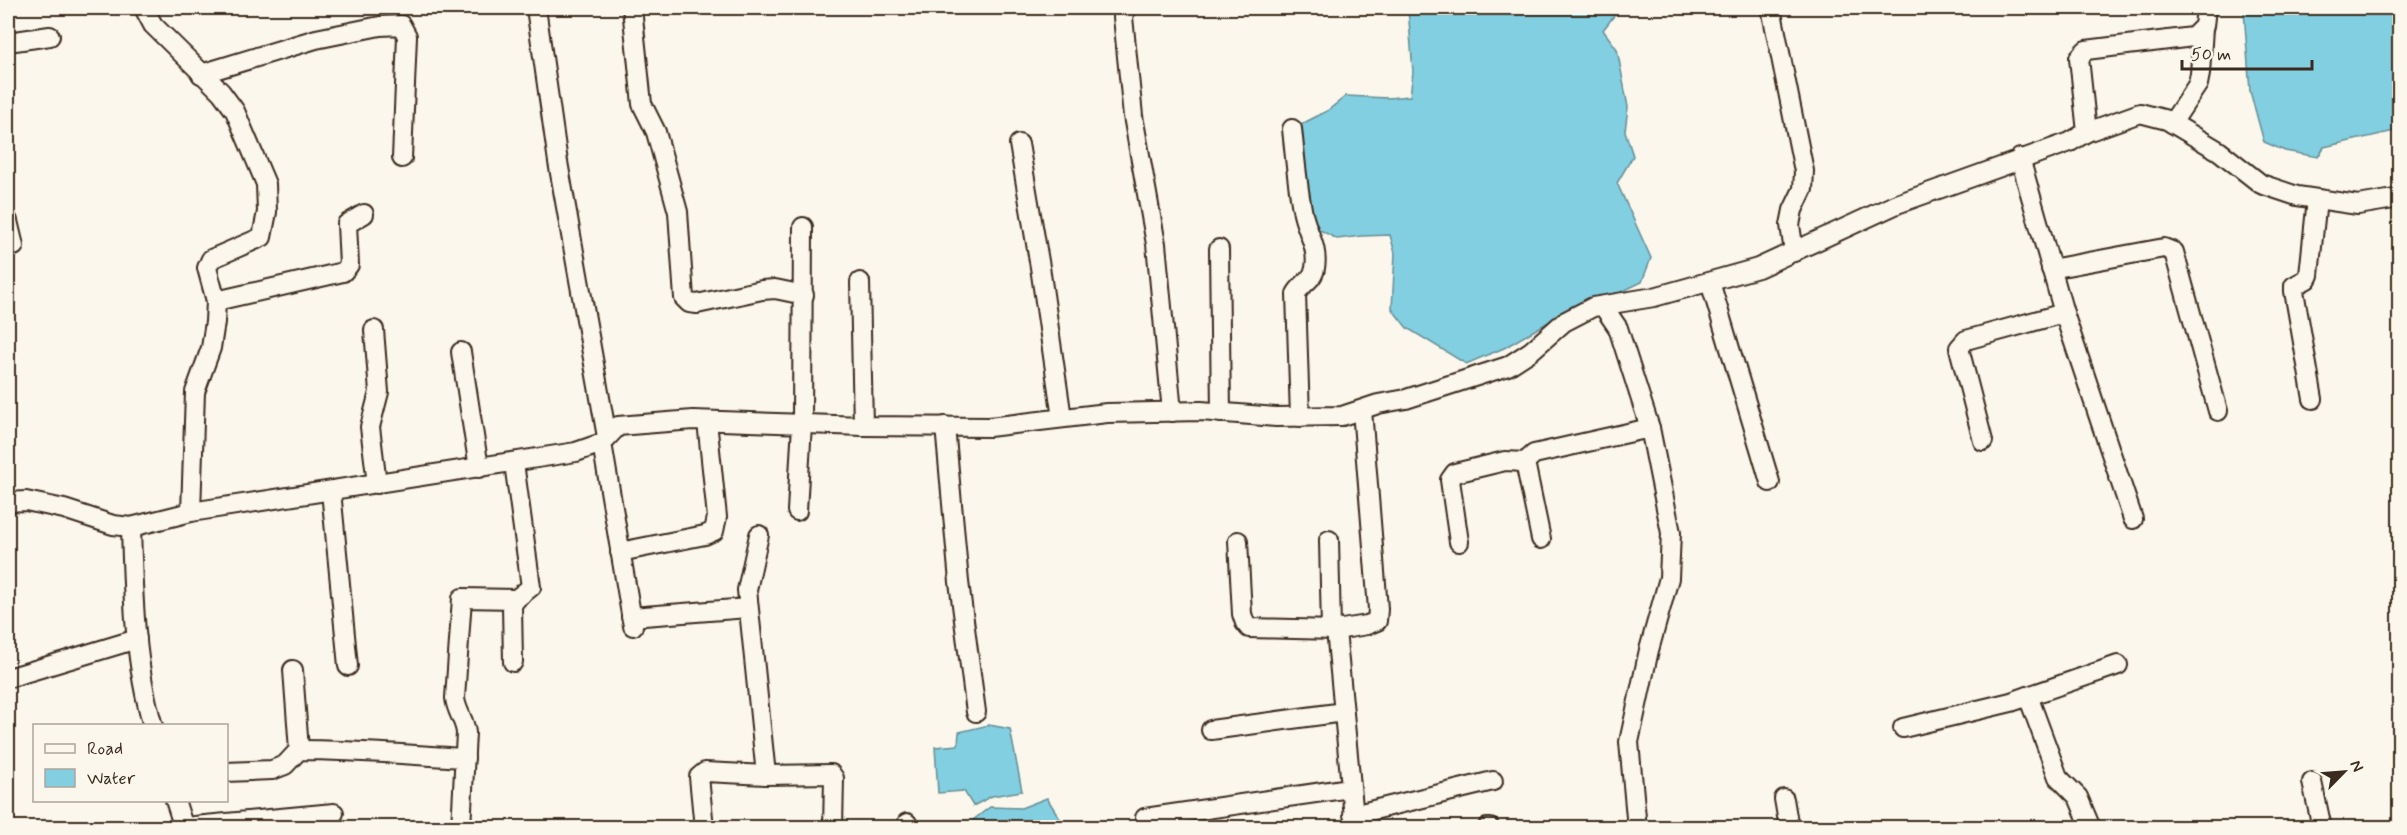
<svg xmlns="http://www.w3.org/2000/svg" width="2407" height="835" font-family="Mynerve,sans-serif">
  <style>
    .water { fill: #82cfe1; stroke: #668d93; stroke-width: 1.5 }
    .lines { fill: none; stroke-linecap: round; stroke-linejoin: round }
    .minor-casing { stroke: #3b2a1e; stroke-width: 22 }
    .minor { stroke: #fbf7ec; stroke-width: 18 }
  </style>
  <rect width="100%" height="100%" fill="#fbf7ec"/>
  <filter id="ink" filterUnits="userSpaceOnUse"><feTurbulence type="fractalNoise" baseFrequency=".0167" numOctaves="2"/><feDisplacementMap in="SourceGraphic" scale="12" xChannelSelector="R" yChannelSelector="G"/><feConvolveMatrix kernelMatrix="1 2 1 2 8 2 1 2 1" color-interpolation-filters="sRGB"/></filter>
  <g filter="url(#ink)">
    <g class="water">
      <path d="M1391 8H1620L1603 30 1617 49 1628 107 1625 131 1633 156 1617 183 1651 258 1642 282 1600 302 1569 310 1504 348 1466 364 1407 328 1392 309 1395 253 1390 235 1362 236 1337 239 1316 228 1306 213 1296 127 1327 111 1346 96 1388 98 1410 96 1413 72 1408 8Z"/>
      <path d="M2255 8H2399V130L2324 147 2318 157 2285 151 2264 142 2250 91 2244 11Z"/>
      <path d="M989 725 1010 729 1022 791 992 796 973 806 964 791 938 793 935 747 958 745 959 732Z"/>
      <path d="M1047 798 1065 827H1068H964L990 807 1021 808Z"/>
    </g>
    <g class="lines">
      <g class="minor-casing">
        <g id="minor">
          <path d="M144 8 153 25 221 92 235 111 266 184 267 212 262 237 211 259 207 268 216 301 215 322 211 348 195 392 191 512"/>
          <path d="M536 8 558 162 607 437"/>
          <path d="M632 8 642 104 656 132 678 212 684 298 689 303 697 304 762 290 775 289 804 295"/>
          <path d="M1126 8 1123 17 1133 116 1156 244 1172 412"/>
          <path d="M1771 8 1804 171 1803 189 1793 210 1790 225 1794 252"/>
          <path d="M8 42 50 36"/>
          <path d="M201 74 316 39 380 26 401 25 407 36 402 158"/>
          <path d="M2172 123 2198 84 2200 74 2203 28"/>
          <path d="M1292 129C1295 156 1297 183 1302 209 1305 230 1319 246 1315 268 1314 279 1301 284 1296 294L1300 417"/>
          <path d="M2087 132 2079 58 2086 50 2193 37 2204 26 2206 8"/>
          <path d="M1019 144 1040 267 1062 418"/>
          <path d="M2020 158 2064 313 2133 519"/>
          <path d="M8 221 14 246"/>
          <path d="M1219 249 1221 413"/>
          <path d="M2051 269 2164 248 2174 252 2218 411"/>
          <path d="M860 282 863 426"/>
          <path d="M1710 282 1770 482"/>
          <path d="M216 301 343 272 349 265 347 224 364 214"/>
          <path d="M1603 306 1618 328 1650 428 1671 533 1669 578 1649 650 1629 742 1637 828"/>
          <path d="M374 330 379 392 370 427 377 484"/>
          <path d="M461 352 479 468"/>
          <path d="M2313 399 2294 291V286L2307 279 2309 275 2317 199"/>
          <path d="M945 426 959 582 976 712"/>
          <path d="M1983 441 1959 348 1966 340 2064 313"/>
          <path d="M602 443 633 626"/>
          <path d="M331 491 348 666"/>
          <path d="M8 502 26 501 64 509 113 525 131 527 191 512 576 452 602 443 618 426 693 420 863 426 989 427 1107 413 1201 411 1276 417 1342 416 1378 404 1406 399 1508 366 1531 351 1564 322 1593 307 1654 297 1758 268 1897 204 2070 142 2087 132 2140 113 2167 120 2219 151 2261 184 2297 196 2358 205 2400 198"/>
          <path d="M797 511 802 424 803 227"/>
          <path d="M131 527C133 593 134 662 153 726"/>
          <path d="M759 535 747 590 766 775"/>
          <path d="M1541 539 1525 462 1534 454 1650 428"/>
          <path d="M1329 540 1331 630"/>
          <path d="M1238 541 1242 614 1245 623 1249 628 1336 630"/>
          <path d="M1459 542 1450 480 1455 473 1505 461 1525 462"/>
          <path d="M620 552 705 535 714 531 717 517 707 421"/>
          <path d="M631 617 748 608"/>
          <path d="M513 662 512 605 516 599 531 587 514 463"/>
          <path d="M293 670 299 750"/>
          <path d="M8 678 137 639"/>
          <path d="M2028 696 2058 777 2078 797 2091 828"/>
          <path d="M1903 728 2011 702 2118 665"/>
          <path d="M1211 730 1344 712"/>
          <path d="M226 772 272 770 285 765 299 750C354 750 409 755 465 758"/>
          <path d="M2312 782 2322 828"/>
          <path d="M1784 799 1789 828"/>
          <path d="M175 800 184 828"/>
          <path d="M1353 815 1493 781"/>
          <path d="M1145 818 1350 788"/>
          <path d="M907 823 908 828"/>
          <path d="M184 827 334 813"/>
          <path d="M461 828 466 733C465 720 456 711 455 698L462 598 516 599"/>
          <path d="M704 828 699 777 705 772 766 775 831 774 834 778 833 828"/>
          <path d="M1355 828 1336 630 1367 625 1377 621 1378 609 1362 410"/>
          <path d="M1487 828H1490"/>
        </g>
      </g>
      <use href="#minor" class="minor"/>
    </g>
  </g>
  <rect width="2407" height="835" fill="none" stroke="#fbf7ec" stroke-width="30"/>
  <rect x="15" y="15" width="2377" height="805" fill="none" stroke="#3b2a1e" stroke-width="2" filter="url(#ink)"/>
  <rect x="33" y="724" width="195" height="78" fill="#fbf7ec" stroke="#aea59a" stroke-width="1.5"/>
  <rect x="45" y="744" width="30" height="9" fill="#fbf7ec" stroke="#aea59a" stroke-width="1.5"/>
  <text x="87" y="754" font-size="18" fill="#3b2a1e">Road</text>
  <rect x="45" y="769" width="30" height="18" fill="#82cfe1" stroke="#aea59a" stroke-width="1.5"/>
  <text x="87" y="784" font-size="18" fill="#3b2a1e">Water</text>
  <g transform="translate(2344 772) rotate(65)" stroke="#fbf7ec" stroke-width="4.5" paint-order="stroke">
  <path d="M0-4.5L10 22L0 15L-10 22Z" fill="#3b2a1e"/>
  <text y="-9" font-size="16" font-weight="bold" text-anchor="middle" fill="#3b2a1e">N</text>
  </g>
  <path d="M2182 60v9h130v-9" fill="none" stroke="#3b2a1e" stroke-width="3"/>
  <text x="2191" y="60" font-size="18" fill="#3b2a1e" stroke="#fbf7ec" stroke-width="4.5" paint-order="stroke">50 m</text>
</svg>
